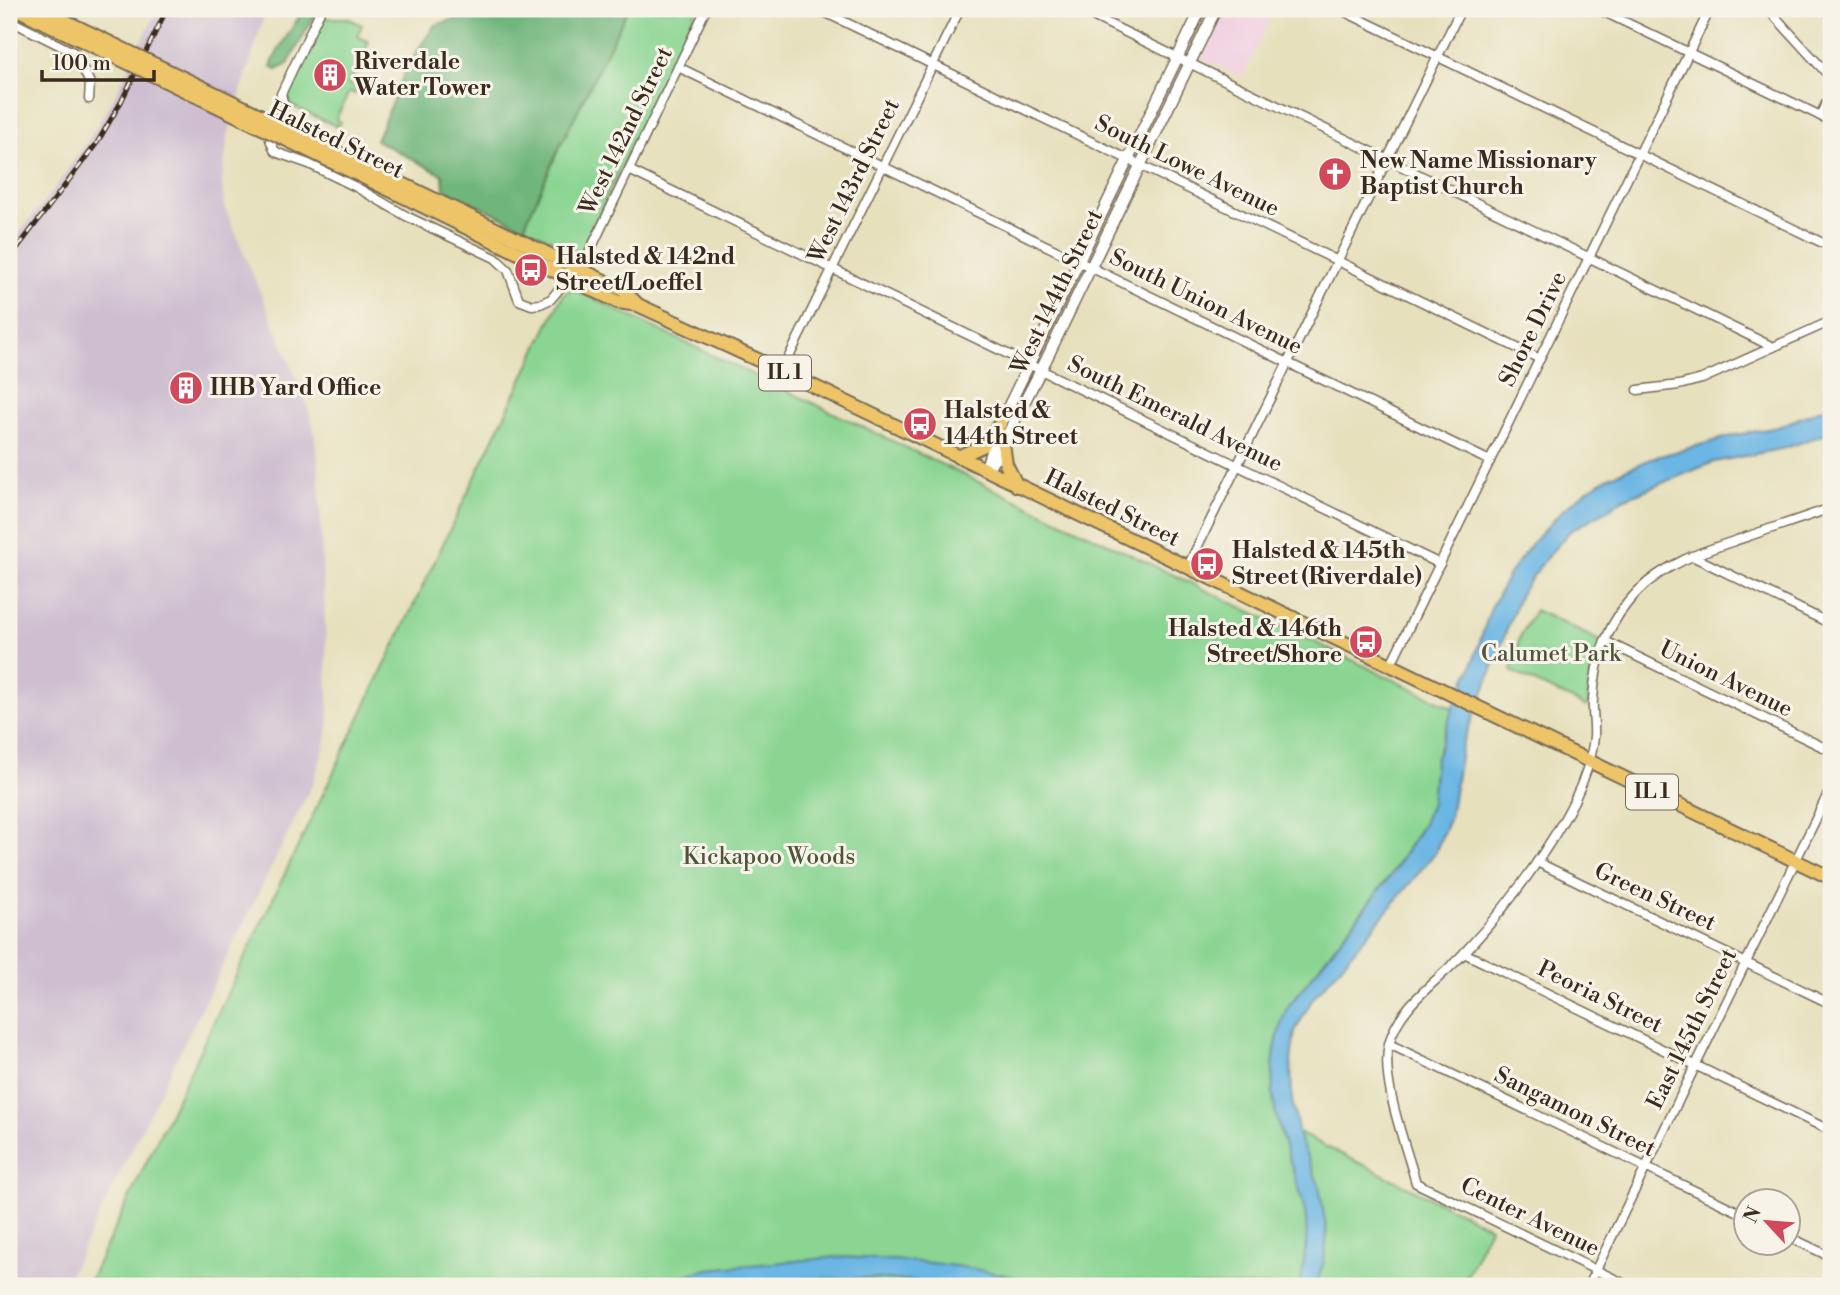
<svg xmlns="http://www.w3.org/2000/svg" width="1840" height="1295" font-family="'Libre Bodoni',serif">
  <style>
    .built { fill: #f1d0e2 }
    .industrial { fill: #cebed0 }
    .green { fill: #8ad592; stroke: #628058; stroke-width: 2 }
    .forest { fill: #6fb67c; stroke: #55704d; stroke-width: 2 }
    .water { fill: #6bb6e4; stroke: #537081; stroke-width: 2 }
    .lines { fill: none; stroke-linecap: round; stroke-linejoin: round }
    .minor-casing { stroke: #776a56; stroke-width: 11 }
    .tertiary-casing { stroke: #776a56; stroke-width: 13 }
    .primary-casing { stroke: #776a56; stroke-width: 16 }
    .minor { stroke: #fff; stroke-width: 8 }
    .tertiary { stroke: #fff; stroke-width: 10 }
    .primary { stroke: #eec469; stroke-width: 12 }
    .rail-casing { stroke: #3b2a1e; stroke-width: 5 }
    .rail { stroke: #f7f3e8; stroke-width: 2.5; stroke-dasharray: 8; stroke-linecap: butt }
    .primary-bridge-casing { stroke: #776a56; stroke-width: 16; stroke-linecap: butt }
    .primary-bridge { stroke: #eec469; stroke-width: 12 }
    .labels { text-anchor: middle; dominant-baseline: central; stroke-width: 6; stroke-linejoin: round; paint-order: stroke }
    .shield { fill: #f7f3e8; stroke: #73665b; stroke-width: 2 }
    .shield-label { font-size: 21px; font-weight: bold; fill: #3b2a1e }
    .poi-label { font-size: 23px; font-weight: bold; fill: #3b2a1e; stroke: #f7f3e8; text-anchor: start }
    .street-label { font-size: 23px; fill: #3b2a1e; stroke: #f7f3e8 }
    .park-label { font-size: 23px; fill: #4f553b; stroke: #f7f3e8 }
  </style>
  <rect width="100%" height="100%" fill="#f7f3e8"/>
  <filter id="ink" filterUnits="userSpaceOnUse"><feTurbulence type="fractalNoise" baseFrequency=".0143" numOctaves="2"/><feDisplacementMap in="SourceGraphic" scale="14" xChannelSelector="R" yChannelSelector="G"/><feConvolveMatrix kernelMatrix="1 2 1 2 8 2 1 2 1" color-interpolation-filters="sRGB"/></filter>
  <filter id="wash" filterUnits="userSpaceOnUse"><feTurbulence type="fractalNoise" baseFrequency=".00686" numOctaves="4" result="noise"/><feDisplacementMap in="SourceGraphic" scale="28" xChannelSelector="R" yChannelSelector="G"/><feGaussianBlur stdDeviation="1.57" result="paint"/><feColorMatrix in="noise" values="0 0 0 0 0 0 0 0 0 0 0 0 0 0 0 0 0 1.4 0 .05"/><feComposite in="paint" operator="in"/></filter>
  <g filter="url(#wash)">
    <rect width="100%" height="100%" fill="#e7e0bd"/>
    <path class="built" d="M1227 9H1275L1242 77 1203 58Z"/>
    <path class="industrial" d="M158 9H266L228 135 222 182 224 206 302 391 313 425 318 460 329 718 325 746 313 783 71 1272 62 1286H9V245L45 201 89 140 112 101Z"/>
    <g class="green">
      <path d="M628 9H697L580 253 524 227 559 148Z"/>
      <path d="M324 18H347L362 25 357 36 369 42 349 84 357 89 355 94 349 92 336 119 341 122 336 126 290 105 288 91Z"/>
      <path d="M573 289 1453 708 1435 761 1431 803 1423 824 1391 874 1287 1008C1271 1047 1271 1082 1278 1123L1490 1227 1462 1286H87L563 294Z"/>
      <path d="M1535 610 1600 641 1591 669 1587 707 1511 671 1520 637Z"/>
    </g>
    <g class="forest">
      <path d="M303 9H318L288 64 277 70 271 67C277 46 294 29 303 9Z"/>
      <path d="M488 9H628L559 148 524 227 444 189 443 175 376 140 409 63 435 25Z"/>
    </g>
    <g class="water">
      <path d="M1831 405V432L1786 448 1714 462 1623 499 1611 508 1570 531 1547 557 1520 594 1484 691 1462 744 1450 817 1435 853 1338 970 1313 998 1295 1031 1291 1060 1292 1101 1300 1140 1319 1185 1327 1234 1324 1261 1316 1286H1300C1304 1261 1309 1237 1305 1212 1299 1182 1286 1153 1278 1124 1268 1086 1272 1044 1287 1008L1392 874 1423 824 1431 803 1435 761 1453 708 1471 668 1491 608 1509 574 1534 541 1563 510 1589 489 1609 477 1653 458 1736 435 1778 427Z"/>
      <path d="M838 1257C908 1260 979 1264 1045 1286H955L915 1281 861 1278 793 1279 747 1282 732 1286H663L683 1276 708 1269Z"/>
    </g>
  </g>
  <g filter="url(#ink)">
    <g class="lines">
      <g class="minor-casing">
        <g id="minor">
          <path d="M321 9 281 94 284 106 270 139 274 150 278 153 309 164 356 187 408 217 495 258 508 270 519 300 532 305 540 304 551 299 589 253 706 9"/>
          <path d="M818 9 1540 359"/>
          <path d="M1078 9 1773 347"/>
          <path d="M1339 9 1831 247"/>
          <path d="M1598 9 1831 121"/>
          <path d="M1768 9 1831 78"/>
          <path d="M9 20 75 53 90 83 89 99"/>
          <path d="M678 67 1490 461"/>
          <path d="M1820 116 1831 93"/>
          <path d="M629 170 1440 564"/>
          <path d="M782 371 960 9"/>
          <path d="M1638 390 1679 385 1702 379 1831 321"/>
          <path d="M1692 556 1831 624"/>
          <path d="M1187 568 1461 9"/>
          <path d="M1605 641 1831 751"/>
          <path d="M1390 666 1710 9"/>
          <path d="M1537 862 1831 1004"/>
          <path d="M1464 953 1831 1131"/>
          <path d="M1389 1044 1745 1215"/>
          <path d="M1787 1236 1831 1257"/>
          <path d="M1588 1286 1831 788"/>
          <path d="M1629 1286 1416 1183C1406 1146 1380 1080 1389 1044 1399 1004 1439 981 1465 952 1503 911 1538 865 1566 816 1579 793 1591 764 1594 737 1595 724 1592 712 1593 700 1595 657 1608 621 1638 591 1668 561 1708 550 1746 537 1775 527 1803 518 1831 508"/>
        </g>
      </g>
      <g class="tertiary-casing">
        <g id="tertiary">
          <path d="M985 470 995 459 1045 362 1216 9"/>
          <path d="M985 470 1000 424 1201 9"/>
        </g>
      </g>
      <g class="primary-casing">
        <g id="primary">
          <path d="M392 179 623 290 638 305"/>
          <path d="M388 189 618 302 638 305 782 371 1831 878"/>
          <path d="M1003 444 1006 464 1017 486"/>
          <path d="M958 457 982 446 1000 424"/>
        </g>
      </g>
      <use href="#minor" class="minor"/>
      <use href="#tertiary" class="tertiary"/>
      <use href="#primary" class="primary"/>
      <g class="rail-casing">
        <path id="rail" d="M9 259 97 143 121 102 167 9"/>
      </g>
      <use href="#rail" class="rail"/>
      <g class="primary-bridge-casing">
        <g id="primary-bridge">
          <path d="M17 9 388 189"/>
          <path d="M40 9 392 179"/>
        </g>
      </g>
      <use href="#primary-bridge" class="primary-bridge"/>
    </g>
  </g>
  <defs>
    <g id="building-disc" transform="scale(1.75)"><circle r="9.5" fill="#d1495b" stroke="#f7f3e8"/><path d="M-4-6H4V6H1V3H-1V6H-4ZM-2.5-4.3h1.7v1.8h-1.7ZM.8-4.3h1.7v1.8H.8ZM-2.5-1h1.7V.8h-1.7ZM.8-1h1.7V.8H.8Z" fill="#fff"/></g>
    <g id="church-disc" transform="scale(1.75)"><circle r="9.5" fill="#d1495b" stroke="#f7f3e8"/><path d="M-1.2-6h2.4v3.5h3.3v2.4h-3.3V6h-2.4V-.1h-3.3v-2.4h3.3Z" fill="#fff"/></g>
    <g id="bus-disc" transform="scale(1.75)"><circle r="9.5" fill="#d1495b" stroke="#f7f3e8"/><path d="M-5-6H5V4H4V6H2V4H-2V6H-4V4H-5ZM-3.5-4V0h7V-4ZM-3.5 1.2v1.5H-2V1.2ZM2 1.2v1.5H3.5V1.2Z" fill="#fff"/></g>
  </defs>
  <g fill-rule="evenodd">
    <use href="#building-disc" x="330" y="75"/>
    <use href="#church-disc" x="1335" y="174"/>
    <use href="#bus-disc" x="531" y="270"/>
    <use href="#building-disc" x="186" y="388"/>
    <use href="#bus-disc" x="920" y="424"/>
    <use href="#bus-disc" x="1207" y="564"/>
    <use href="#bus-disc" x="1366" y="642"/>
  </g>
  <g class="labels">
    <g class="shield">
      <rect x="759" y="355.5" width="52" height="35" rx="5"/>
      <rect x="1626" y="774.5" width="52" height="35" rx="5"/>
    </g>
    <g class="shield-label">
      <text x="785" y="373">IL 1</text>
      <text x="1652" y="792">IL 1</text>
    </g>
    <g class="poi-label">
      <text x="354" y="62">Riverdale<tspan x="354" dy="26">Water Tower</tspan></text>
      <text x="1360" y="161">New Name Missionary<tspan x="1360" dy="26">Baptist Church</tspan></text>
      <text x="556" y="257">Halsted &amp; 142nd<tspan x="556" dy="26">Street/Loeffel</tspan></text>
      <text x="210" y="388">IHB Yard Office</text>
      <text x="944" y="411">Halsted &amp;<tspan x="944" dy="26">144th Street</tspan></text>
      <text x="1232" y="551">Halsted &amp; 145th<tspan x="1232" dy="26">Street (Riverdale)</tspan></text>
      <text x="1342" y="629" text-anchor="end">Halsted &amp; 146th<tspan x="1342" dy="26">Street/Shore</tspan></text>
    </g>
    <g class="street-label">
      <text transform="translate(626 131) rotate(-64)">West 142nd Street</text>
      <text transform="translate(336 140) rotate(26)">Halsted Street</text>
      <text transform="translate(1187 166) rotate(26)">South Lowe Avenue</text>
      <text transform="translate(854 181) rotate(-64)">West 143rd Street</text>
      <text transform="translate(1057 292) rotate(-64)">West 144th Street</text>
      <text transform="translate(1206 302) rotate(26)">South Union Avenue</text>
      <text transform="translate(1533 329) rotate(-64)">Shore Drive</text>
      <text transform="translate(1175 414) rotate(26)">South Emerald Avenue</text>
      <text transform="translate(1112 508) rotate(26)">Halsted Street</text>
      <text transform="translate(1726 679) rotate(26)">Union Avenue</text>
      <text transform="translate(1655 897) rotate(25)">Green Street</text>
      <text transform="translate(1600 997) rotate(26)">Peoria Street</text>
      <text transform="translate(1692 1029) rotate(-64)">East 145th Street</text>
      <text transform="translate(1575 1112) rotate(26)">Sangamon Street</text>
      <text transform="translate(1530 1217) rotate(26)">Center Avenue</text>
    </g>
    <g class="park-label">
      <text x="1551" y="654">Calumet Park</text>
      <text x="769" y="857">Kickapoo Woods</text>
    </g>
  </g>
  <rect width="1840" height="1295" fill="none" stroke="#f7f3e8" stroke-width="35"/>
  <g transform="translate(1767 1222) rotate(296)"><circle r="33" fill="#f7f3e8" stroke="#aca397" stroke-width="2"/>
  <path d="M0-5L12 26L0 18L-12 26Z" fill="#d1495b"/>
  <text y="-10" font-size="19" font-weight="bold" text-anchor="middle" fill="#3b2a1e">N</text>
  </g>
  <path d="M42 70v10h112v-10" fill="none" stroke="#3b2a1e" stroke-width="3.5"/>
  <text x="52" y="70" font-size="21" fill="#3b2a1e" stroke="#f7f3e8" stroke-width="5" paint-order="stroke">100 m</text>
</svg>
